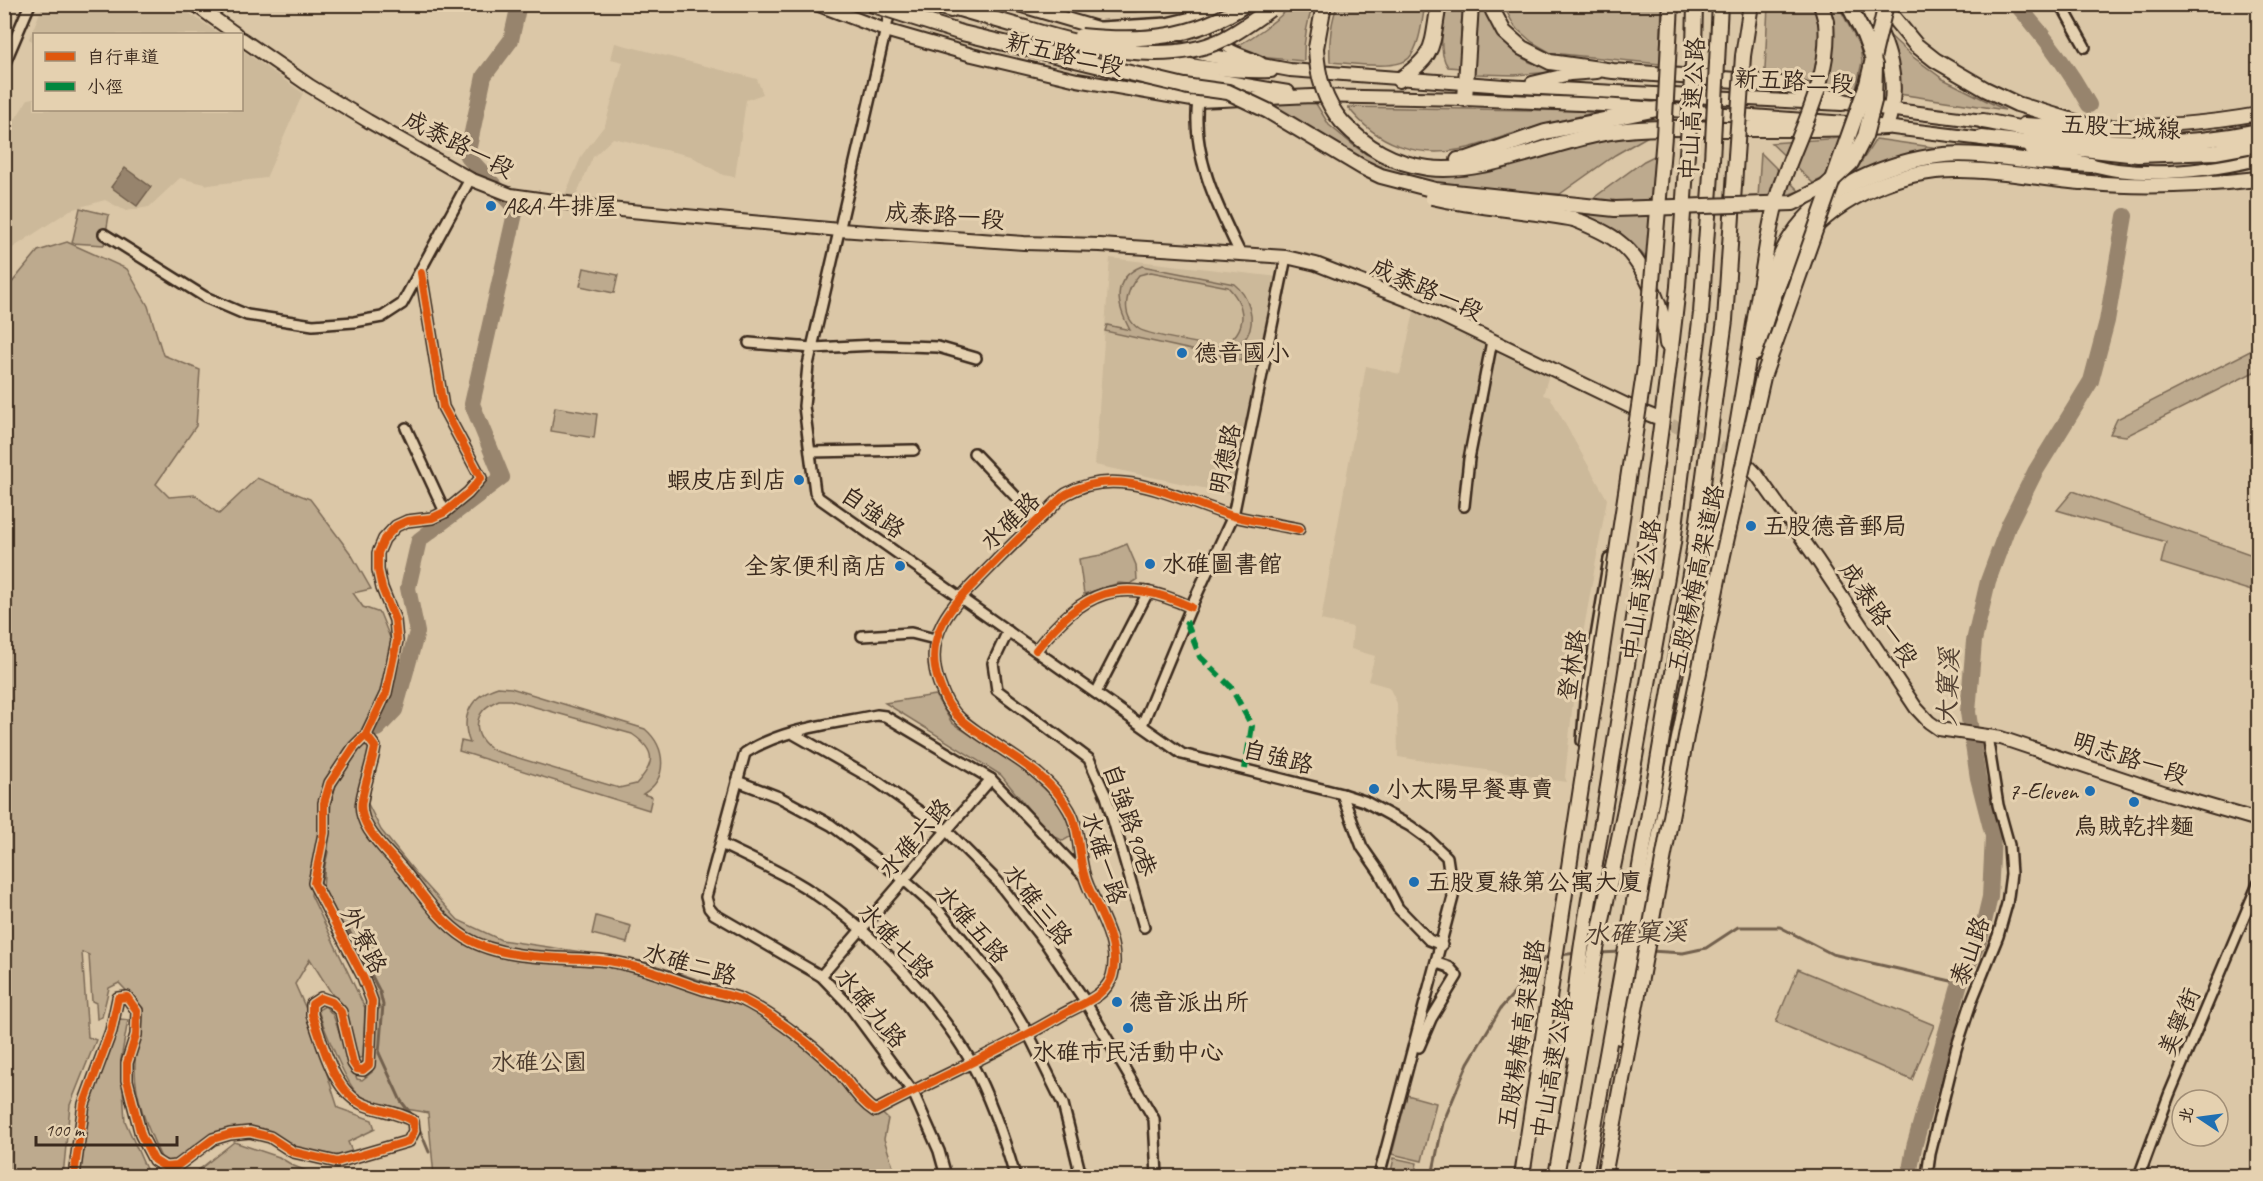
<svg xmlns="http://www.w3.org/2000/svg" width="2263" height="1181" font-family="Caveat,'LXGW WenKai TC',sans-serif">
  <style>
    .built { fill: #ccb99a }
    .green { fill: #bdaa8e; stroke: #7c6a56; stroke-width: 1.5; fill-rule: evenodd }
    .water { fill: #97846d; stroke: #72604d; stroke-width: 1.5 }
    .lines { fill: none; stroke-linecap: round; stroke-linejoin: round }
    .stream { stroke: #72604d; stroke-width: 3 }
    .river { stroke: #97846d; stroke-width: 16 }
    .major-tunnel { stroke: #bba88c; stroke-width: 12; stroke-dasharray: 12 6; stroke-linecap: butt }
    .minor-casing { stroke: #3b2a1e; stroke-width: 14 }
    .major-casing { stroke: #3b2a1e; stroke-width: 16 }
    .highway-casing { stroke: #3b2a1e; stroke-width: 18 }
    .minor { stroke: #e5d1b0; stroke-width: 9 }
    .major { stroke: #e5d1b0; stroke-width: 12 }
    .highway { stroke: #e5d1b0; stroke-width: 14 }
    .highway-bridge-casing { stroke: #3b2a1e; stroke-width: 18; stroke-linecap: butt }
    .highway-bridge { stroke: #e5d1b0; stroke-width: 14 }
    .quiet { stroke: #00873e; stroke-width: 6; stroke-dasharray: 12 6; stroke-linecap: butt }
    .cycleway-casing { stroke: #e5d1b0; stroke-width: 11 }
    .cycleway { stroke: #df570d; stroke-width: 8 }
    .poi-dot { fill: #1f6fb2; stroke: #e5d1b0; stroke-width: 2 }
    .labels { text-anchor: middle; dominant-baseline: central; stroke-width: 6; stroke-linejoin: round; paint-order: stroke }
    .street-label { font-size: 24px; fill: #3b2a1e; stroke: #e5d1b0 }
    .poi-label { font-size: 24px; fill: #3b2a1e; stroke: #e5d1b0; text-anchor: start }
    .park-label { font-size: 24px; fill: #4e3d2f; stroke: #e5d1b0 }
    .water-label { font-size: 26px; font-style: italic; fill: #524032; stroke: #e5d1b0 }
  </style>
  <rect width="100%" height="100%" fill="#dbc7a7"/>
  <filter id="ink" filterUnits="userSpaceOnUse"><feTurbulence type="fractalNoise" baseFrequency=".0167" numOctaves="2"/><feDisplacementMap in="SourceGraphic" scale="12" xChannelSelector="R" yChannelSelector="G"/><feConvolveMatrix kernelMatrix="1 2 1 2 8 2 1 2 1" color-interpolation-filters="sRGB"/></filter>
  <g filter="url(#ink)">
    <g class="built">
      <path d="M43 5H177L220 34H34V42L29 39Z"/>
      <path d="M615 43 757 79 763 94 746 100 735 177 723 175 691 156 613 138 593 157 575 198 564 197 582 155 605 125 623 62 611 59Z"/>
      <path d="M242 50 303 93 266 178 209 185 180 178 149 207 126 211 105 200 70 210 5 253V121L16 118 28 99 34 98V110H242Z"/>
      <path d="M1110 258 1279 277 1231 494 1095 465Z"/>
      <path d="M1414 312 1549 374 1543 395 1550 397 1607 499 1576 673 1565 777 1567 782 1398 757 1397 703 1389 687 1368 681 1375 656 1351 649 1353 627 1321 620 1366 366 1400 374Z"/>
    </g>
    <g class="green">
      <path d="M1174 4 1175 7C1135 14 1107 14 1067 5Z"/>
      <path d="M1338 4 1425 5C1422 20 1420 46 1409 58 1396 71 1348 63 1330 62 1329 42 1330 23 1338 4Z"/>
      <path d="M1447 4 1464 5 1461 24 1460 68 1448 67C1437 52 1443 22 1447 4Z"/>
      <path d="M1479 4 1484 5C1490 28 1510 56 1535 64 1548 68 1564 68 1578 70L1515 75 1474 74Z"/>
      <path d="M1293 5H1313C1307 23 1303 41 1304 61L1222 54C1250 41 1271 25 1293 5Z"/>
      <path d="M1503 5H1662L1660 64 1551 53 1532 42 1515 27Z"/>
      <path d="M1768 5H1838L1860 47 1862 62 1856 89 1764 91Z"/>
      <path d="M1885 31 1913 57 1943 79 2005 110 1899 94Z"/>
      <path d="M1315 102 1329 125 1353 145 1366 154 1403 169 1470 174 1495 169 1589 143 1650 135 1615 155 1560 194 1453 188 1429 185 1376 168 1261 104Z"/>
      <path d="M1348 107 1602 111C1576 117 1550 122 1525 130 1504 135 1484 145 1463 149 1418 159 1376 144 1348 107Z"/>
      <path d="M1841 138 1826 177 1813 183 1771 143Z"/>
      <path d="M1876 139 1953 150 1894 159 1855 172Z"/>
      <path d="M1761 153 1799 191 1787 195 1758 197Z"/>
      <path d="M1656 155 1649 262C1625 231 1611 225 1573 213L1644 161Z"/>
      <path d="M80 208 109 215 104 245 72 243Z"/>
      <path d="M67 242 127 269 148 306 163 355 200 370 196 426 156 484 169 497 195 495 219 514 257 478 310 499 351 554 371 589 353 593 363 607 380 613 395 650 383 710 360 740 377 744 368 804 381 830 418 876 458 920 501 940 642 961 733 991 816 1042 869 1101 888 1119 884 1139 896 1176H434L428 1113C409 1109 371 1105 357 1093 346 1083 323 1026 318 1010L325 1006 333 1015 357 1079 362 1080 372 1072 376 1011 380 1008 342 937 323 890 329 801 350 755 336 773 319 825 311 895 365 1008 363 1057 356 1059 334 997 310 959 295 984 306 1009 338 1108 372 1120 375 1129 348 1142 355 1158 337 1162 296 1150 262 1131 223 1134 185 1165 164 1164C150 1133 134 1100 135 1065 135 1047 141 1027 144 1009L119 983 109 988 102 1017 97 1019 96 1003 92 1001 89 955 82 952 88 1037 96 1040 70 1105 63 1176H5V291L38 251Z"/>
      <path d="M1142 266 1234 284C1248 295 1257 320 1247 336 1242 343 1234 347 1228 351L1243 354 1242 361 1105 331 1107 325 1130 330C1117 306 1110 279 1142 266ZM1151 272 1228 287C1249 309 1247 336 1217 347 1203 344 1147 335 1139 329 1119 315 1126 290 1139 275Z"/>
      <path d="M584 268 618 275 614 293 580 286Z"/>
      <path d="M2258 347V370L2126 436 2110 434 2117 419Z"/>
      <path d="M555 407 597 414 594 438 551 431Z"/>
      <path d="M2073 491 2258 557V593L2161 563 2166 542 2057 510Z"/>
      <path d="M1127 544 1136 565 1137 580 1130 584 1119 583 1084 594 1079 559 1101 555Z"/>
      <path d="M498 687 511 688 645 729C666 747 669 779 643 794L652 797 649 810 459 751 461 741 470 743C459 716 472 695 498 687ZM499 700H510L632 734C657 751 655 764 636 784L619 788 495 751C470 736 472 711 499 700Z"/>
      <path d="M935 695 952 723 1024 770 1052 796 1067 816 1075 834 1063 841 1047 832 1001 775 885 703Z"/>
      <path d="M596 916 631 926 627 943 592 934Z"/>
      <path d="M1798 969 1934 1025 1912 1080 1776 1022Z"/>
      <path d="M120 1019 128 1020 121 1059 125 1121 149 1176H80L88 1105Z"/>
      <path d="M1407 1095 1436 1103 1422 1161 1392 1154Z"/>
      <path d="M234 1142 279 1157 294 1166 319 1176H191Z"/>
      <path d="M1394 1158 1417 1163 1414 1176H1390Z"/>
    </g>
    <path class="water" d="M125 168 151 187 137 206 111 187Z"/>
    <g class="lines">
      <g class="stream">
        <path d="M333 908 320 884 327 853 330 806 334 787 352 758"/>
        <path d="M348 929 380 992 383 1005 379 1053 401 1101 411 1114"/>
        <path d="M1650 951 1683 953 1706 948 1738 927H1780L1832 954 1960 983"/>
        <path d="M1599 953 1622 952"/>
        <path d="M1560 955 1577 953"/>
        <path d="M418 1126 429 1152"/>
        <path d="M1432 1176 1443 1123 1468 1063 1501 1008 1545 958 1550 957"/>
      </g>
      <g class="river">
        <path d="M2016 4C2046 37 2067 66 2089 105"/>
        <path d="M377 729 395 710 417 632 408 588 419 540 502 477 472 404 516 209 467 156 484 76 511 40 519 4"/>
        <path d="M1909 1176 1914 1147 1960 983 1980 939 1990 897 1993 836 1978 778 1968 712 1974 641 1988 581 2009 524 2035 472 2091 381 2107 321 2125 216"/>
      </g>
      <path class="major-tunnel" d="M1655 417 1739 456"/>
      <g class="minor-casing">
        <g id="minor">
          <path d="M2061 4 2085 47"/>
          <path d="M891 7 808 365 804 406 815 492 819 498 1182 754 1342 794 1364 801 1410 826 1428 839 1447 857 1453 897 1379 1176"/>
          <path d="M1217 16C1215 53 1235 49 1261 62"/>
          <path d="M1101 27 1167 23 1192 17 1221 4"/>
          <path d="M4 65 30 4"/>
          <path d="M1198 101C1191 155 1218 208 1241 255"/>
          <path d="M104 234 205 297 247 315 313 325 354 322 382 317 402 304 470 179"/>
          <path d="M749 343 813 348 876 345 938 347 976 358"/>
          <path d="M406 428 445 512"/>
          <path d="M810 452 914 450"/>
          <path d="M974 453 1038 520"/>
          <path d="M1464 506 1469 459 1492 341"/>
          <path d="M1008 631 993 663 997 690 1089 759 1106 796 1144 927"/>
          <path d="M862 636 911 633 935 639"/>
          <path d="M1036 650C1083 591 1119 574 1191 607"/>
          <path d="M1096 693 1148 592"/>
          <path d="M1142 725 1191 607 1233 516 1286 257"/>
          <path d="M792 733 878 782 947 831 997 881 1047 945 1085 1001 1154 1119 1157 1176"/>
          <path d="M366 735 375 747C372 765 365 782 362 800 356 828 392 854 407 875 424 897 442 923 466 938 502 960 559 957 599 960 633 963 667 977 700 988 714 993 730 994 743 1000 770 1013 818 1049 838 1071 850 1084 859 1101 875 1111 936 1078 1000 1052 1060 1016 1070 1010 1091 1001 1099 994 1104 990 1110 983 1112 976 1121 946 1099 912 1088 886 1077 862 1082 833 1069 810 1050 775 1011 756 980 734 969 726 958 719 951 708 945 701 942 691 939 683 919 628 963 596 997 560 1014 543 1032 525 1050 509 1055 504 1060 498 1066 494 1120 463 1181 501 1233 516 1255 521 1277 525 1299 529"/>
          <path d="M1582 741 1585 702 1609 559"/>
          <path d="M737 781 779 797 831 825 903 879 939 911 997 981 1029 1035 1063 1104 1081 1176"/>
          <path d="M1342 794 1362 847 1380 873 1398 908 1429 940 1442 945"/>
          <path d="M721 844C755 861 790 876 821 898 866 929 902 967 935 1009 948 1026 961 1043 971 1062 990 1098 1004 1138 1015 1176"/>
          <path d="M821 976 991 779"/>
          <path d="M1419 1047 1431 1019 1457 976 1449 967 1437 963"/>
          <path d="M74 1176 84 1104 111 1031 118 998 127 997 137 1011 136 1035 127 1063V1080L141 1135 154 1160 165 1167 177 1166 213 1139 230 1134 250 1132 270 1137 293 1152 337 1162 409 1141 414 1131 413 1121C398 1112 381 1111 365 1105 333 1093 323 1044 312 1015V1004L321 998 332 1002 341 1012 353 1063 357 1069 363 1070 369 1065 372 1001 363 977 314 883 324 833V803L330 783 354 747 366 735 386 693 397 641 395 620 382 588 378 570V553L384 539 396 526 407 521 432 518 445 512 468 493 481 478 443 407 421 273"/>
          <path d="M946 1176 939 1151 913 1092 848 1004 821 976 714 914 709 908 706 897 745 753C783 728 834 724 877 715L885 716 991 779 1083 875"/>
          <path d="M1927 1176 1930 1154 1956 1049 1972 1000 1998 936 2007 904 2011 874 2009 845 1998 805 1987 736"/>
          <path d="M2139 1176 2169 1095 2258 884"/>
        </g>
      </g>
      <g class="major-casing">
        <g id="major">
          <path d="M194 4 236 34"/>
          <path d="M816 4 885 30 972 55 1077 80 1198 101 1312 96 1465 99 1603 105 1860 124"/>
          <path d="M927 4 951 11"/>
          <path d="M1015 4 1121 35"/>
          <path d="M242 39 310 86 368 121 470 179 511 195 609 209 840 230 1024 243 1100 245 1286 257 1316 264 1413 302 1635 409 1655 417"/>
          <path d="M1141 39 1207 55 1290 70 1504 86 1842 104"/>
          <path d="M1143 57C1185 64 1228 73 1271 71"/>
          <path d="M1109 62 1288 92"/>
          <path d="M1532 83 1570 74 1597 72"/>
          <path d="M1863 106 1991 122"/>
          <path d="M2024 124C2102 129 2181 128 2258 114"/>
          <path d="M1877 126 1991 140"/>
          <path d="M2031 149C2060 155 2088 166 2117 170 2165 176 2212 170 2258 159"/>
          <path d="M1739 456 1757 475 1818 561 1916 708 1929 722 1939 729 2001 738 2169 794 2258 820"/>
        </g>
      </g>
      <g class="highway-casing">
        <g id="highway">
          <path d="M942 4 1025 28"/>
          <path d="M1492 4 1493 11 1504 32 1522 48 1550 62 1613 71 1777 83 1862 106"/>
          <path d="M1821 4 1826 22"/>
          <path d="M1882 4 1916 45 1935 60 1985 89 2017 104 2096 128"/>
          <path d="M1316 48 1324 4"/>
          <path d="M1694 50 1695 4"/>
          <path d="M1743 56 1751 4"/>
          <path d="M1717 63 1720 4"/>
          <path d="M1399 80C1437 54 1431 47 1439 4"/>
          <path d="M1465 99 1471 4"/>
          <path d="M1983 121C2016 127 2050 135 2083 139 2141 145 2202 143 2258 131"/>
          <path d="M1342 122C1367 148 1392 163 1428 168 1487 175 1551 141 1610 132 1648 126 1689 128 1727 129 1781 129 1833 130 1886 127 1902 82 1888 44 1866 4"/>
          <path d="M1982 138 2138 155 2215 152 2258 144"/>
          <path d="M1458 160 1467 159 1545 132 1657 109"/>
          <path d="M1574 219C1588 225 1604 231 1616 240 1643 259 1665 311 1667 344"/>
          <path d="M1766 296C1772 276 1779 255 1791 237 1823 188 1888 161 1944 155 1976 152 2009 159 2040 162 2057 163 2074 164 2091 165"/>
          <path d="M1756 353C1766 318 1780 268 1803 240 1840 195 1902 169 1960 170 2004 170 2047 180 2091 183 2147 188 2202 185 2258 179"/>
          <path d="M1620 1037 1706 602 1729 475 1768 239"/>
          <path d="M1570 1051C1576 958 1596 865 1610 773 1636 611 1660 449 1678 287"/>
          <path d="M1556 1176 1594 959 1630 785 1673 543 1701 313 1712 160"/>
          <path d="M1585 1176 1624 960 1694 550 1725 320 1736 156"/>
        </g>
      </g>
      <use href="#minor" class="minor"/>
      <use href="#major" class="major"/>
      <use href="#highway" class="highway"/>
      <g class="highway-bridge-casing">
        <g id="highway-bridge">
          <path d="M870 4 962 33 1193 88"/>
          <path d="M1025 28C1084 46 1165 68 1224 39 1240 31 1255 20 1270 9"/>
          <path d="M1081 36C1141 42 1194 39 1246 4"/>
          <path d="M1316 48C1317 75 1324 101 1342 122"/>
          <path d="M1184 86 1228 92 1268 111 1362 167 1381 176 1435 190 1615 209 1793 203 1825 187 1851 163 1865 136 1874 101 1875 65 1864 35 1848 4"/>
          <path d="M1736 156 1743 56"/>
          <path d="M1712 160 1717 63"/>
          <path d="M1432 197C1479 208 1527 210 1574 219"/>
          <path d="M1768 239C1772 218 1776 197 1784 177 1802 126 1831 78 1826 22"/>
          <path d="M1678 287 1694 50"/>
          <path d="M1522 1176 1645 367 1664 136 1671 4"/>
          <path d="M1604 1176 1688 726 1723 555 1763 377 1867 84 1886 4"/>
        </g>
      </g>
      <use href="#highway-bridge" class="highway-bridge"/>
      <path class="quiet" d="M1186 621 1200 657 1231 687 1252 726 1245 769"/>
      <g class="cycleway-casing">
        <g id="cycleway">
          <path d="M1036 650C1083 591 1119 574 1191 607"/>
          <path d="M366 735 375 747C372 765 365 782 362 800 356 828 392 854 407 875 424 897 442 923 466 938 502 960 559 957 599 960 633 963 667 977 700 988 714 993 730 994 743 1000 770 1013 818 1049 838 1071 850 1084 859 1101 875 1111 936 1078 1000 1052 1060 1016 1070 1010 1091 1001 1099 994 1104 990 1110 983 1112 976 1121 946 1099 912 1088 886 1077 862 1082 833 1069 810 1050 775 1011 756 980 734 969 726 958 719 951 708 945 701 942 691 939 683 919 628 963 596 997 560 1014 543 1032 525 1050 509 1055 504 1060 498 1066 494 1120 463 1181 501 1233 516 1255 521 1277 525 1299 529"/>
          <path d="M74 1176 84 1104 111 1031 118 998 127 997 137 1011 136 1035 127 1063V1080L141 1135 154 1160 165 1167 177 1166 213 1139 230 1134 250 1132 270 1137 293 1152 337 1162 409 1141 414 1131 413 1121C398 1112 381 1111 365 1105 333 1093 323 1044 312 1015V1004L321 998 332 1002 341 1012 353 1063 357 1069 363 1070 369 1065 372 1001 363 977 314 883 324 833V803L330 783 354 747 366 735 386 693 397 641 395 620 382 588 378 570V553L384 539 396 526 407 521 432 518 445 512 468 493 481 478 443 407 421 273"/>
        </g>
      </g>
      <use href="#cycleway" class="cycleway"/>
    </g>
  </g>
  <g class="poi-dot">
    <circle cx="491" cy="206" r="6"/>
    <circle cx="1182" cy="353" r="6"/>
    <circle cx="799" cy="480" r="6"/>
    <circle cx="1751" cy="526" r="6"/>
    <circle cx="1150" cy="564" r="6"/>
    <circle cx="900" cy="566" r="6"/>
    <circle cx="1374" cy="789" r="6"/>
    <circle cx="2090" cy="791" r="6"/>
    <circle cx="2134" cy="802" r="6"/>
    <circle cx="1414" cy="882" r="6"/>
    <circle cx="1117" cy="1002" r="6"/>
    <circle cx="1128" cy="1028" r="6"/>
  </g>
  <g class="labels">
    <g class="street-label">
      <text transform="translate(1065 54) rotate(13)">新五路二段</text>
      <text transform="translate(1794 81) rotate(3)">新五路二段</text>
      <text transform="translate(1692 109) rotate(-87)">中山高速公路</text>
      <text transform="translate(2121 127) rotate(3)">五股土城線</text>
      <text transform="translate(459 144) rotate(27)">成泰路一段</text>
      <text transform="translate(945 216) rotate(4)">成泰路一段</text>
      <text transform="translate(1427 289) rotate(24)">成泰路一段</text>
      <text transform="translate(1225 459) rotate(-78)">明德路</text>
      <text transform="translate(873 512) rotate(35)">自強路</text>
      <text transform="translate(1010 521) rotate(-44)">水碓路</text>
      <text transform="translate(1696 579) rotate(-78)">五股楊梅高架道路</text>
      <text transform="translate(1641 590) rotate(-81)">中山高速公路</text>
      <text transform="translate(1879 614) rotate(56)">成泰路一段</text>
      <text transform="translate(1572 665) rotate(-81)">登林路</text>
      <text transform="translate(1278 757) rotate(14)">自強路</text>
      <text transform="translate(2130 758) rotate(18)">明志路一段</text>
      <text transform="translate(1130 820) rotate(71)">自強路90巷</text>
      <text transform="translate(915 838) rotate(-49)">水碓六路</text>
      <text transform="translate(1104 858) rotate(72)">水碓一路</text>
      <text transform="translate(1038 905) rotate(52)">水碓三路</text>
      <text transform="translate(972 924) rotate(48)">水碓五路</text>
      <text transform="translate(364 940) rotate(63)">外寮路</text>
      <text transform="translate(896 941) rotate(45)">水碓七路</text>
      <text transform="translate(1970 951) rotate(-70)">泰山路</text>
      <text transform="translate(690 964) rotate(16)">水碓二路</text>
      <text transform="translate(871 1008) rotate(50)">水碓九路</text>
      <text transform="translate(2179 1022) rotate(-67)">美寧街</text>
      <text transform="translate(1521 1034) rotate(-81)">五股楊梅高架道路</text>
      <text transform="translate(1552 1068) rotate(-80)">中山高速公路</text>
    </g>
    <g class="poi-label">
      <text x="503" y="206">A&amp;A 牛排屋</text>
      <text x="1194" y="353">德音國小</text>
      <text x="787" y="480" text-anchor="end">蝦皮店到店</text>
      <text x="1763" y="526">五股德音郵局</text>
      <text x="1162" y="564">水碓圖書館</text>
      <text x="888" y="566" text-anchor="end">全家便利商店</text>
      <text x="1386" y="789">小太陽早餐專賣</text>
      <text x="2078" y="791" text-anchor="end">7-Eleven</text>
      <text x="2134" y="826" text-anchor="middle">烏賊乾拌麵</text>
      <text x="1426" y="882">五股夏綠第公寓大廈</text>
      <text x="1129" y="1002">德音派出所</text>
      <text x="1128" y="1052" text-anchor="middle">水碓市民活動中心</text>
    </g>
    <g class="park-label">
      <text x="539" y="1062">水碓公園</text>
    </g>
    <g class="water-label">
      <text transform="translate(1948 687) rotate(-88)">大窠溪</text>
      <text transform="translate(1635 933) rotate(-2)">水確窠溪</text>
    </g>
  </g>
  <rect width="2263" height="1181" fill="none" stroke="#e5d1b0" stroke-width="24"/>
  <rect x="12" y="12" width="2239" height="1157" fill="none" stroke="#3b2a1e" stroke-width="2" filter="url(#ink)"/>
  <rect x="33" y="33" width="210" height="78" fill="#e5d1b0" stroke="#a18e76" stroke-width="1.5"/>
  <rect x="45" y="52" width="30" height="9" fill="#df570d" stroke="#a18e76" stroke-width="1.5"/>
  <text x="87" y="63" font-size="18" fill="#3b2a1e">自行車道</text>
  <rect x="45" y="82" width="30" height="9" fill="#00873e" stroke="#a18e76" stroke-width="1.5"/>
  <text x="87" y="93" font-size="18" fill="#3b2a1e">小徑</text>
  <g transform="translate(2200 1118) rotate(283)"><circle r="28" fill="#e5d1b0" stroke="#a18e76" stroke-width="1.5"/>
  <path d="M0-4.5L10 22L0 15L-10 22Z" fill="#1f6fb2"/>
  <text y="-9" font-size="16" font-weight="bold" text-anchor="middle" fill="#3b2a1e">北</text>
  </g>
  <path d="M36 1136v9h141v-9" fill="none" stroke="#3b2a1e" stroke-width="3"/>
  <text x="45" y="1136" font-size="18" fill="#3b2a1e" stroke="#e5d1b0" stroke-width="4.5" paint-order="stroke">100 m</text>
</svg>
